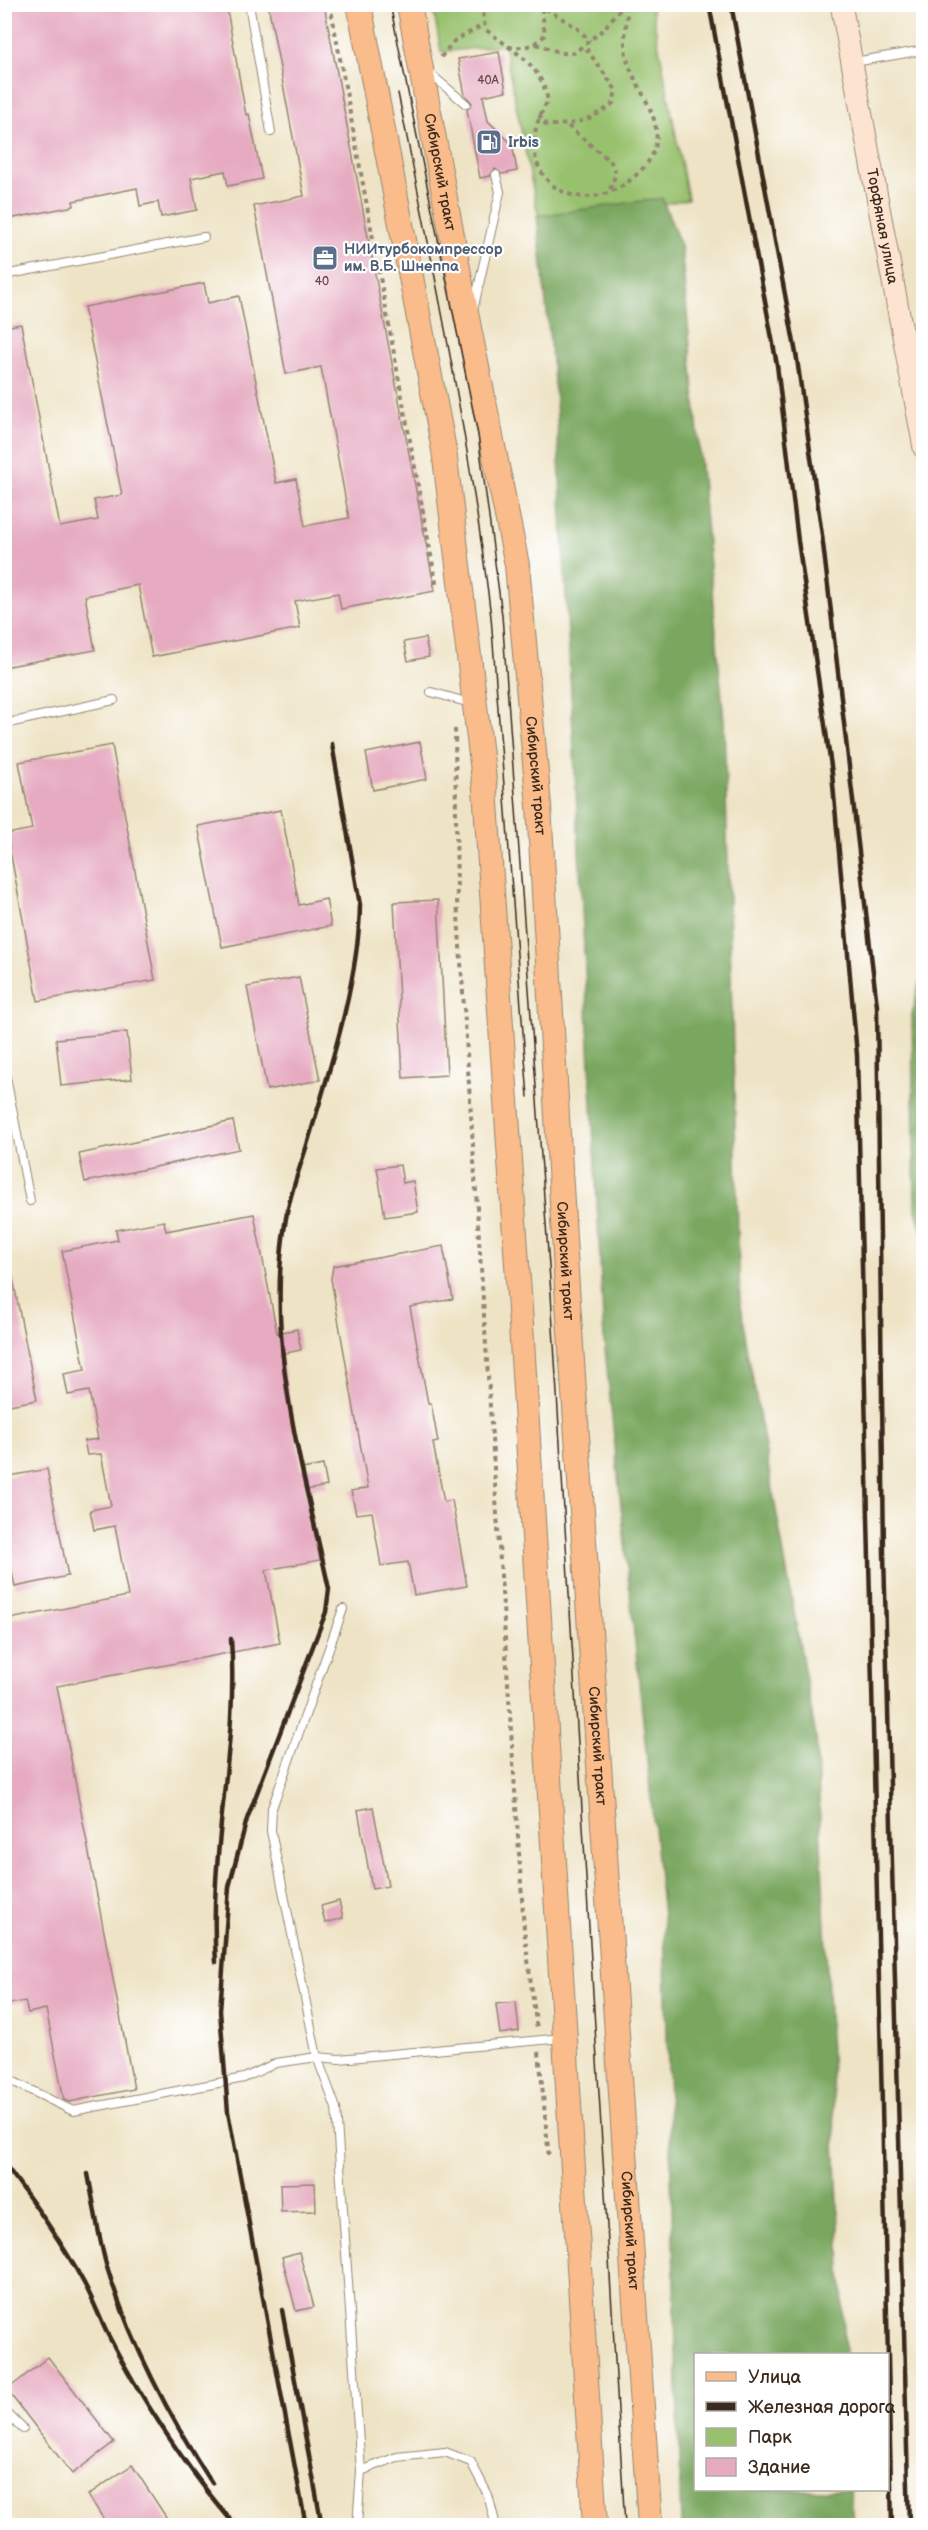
<svg xmlns="http://www.w3.org/2000/svg" width="928" height="2530" font-family="'Balsamiq Sans',sans-serif">
  <style>
    .green { fill: #98c16d; stroke: #6a7646; stroke-width: 1.5 }
    .forest { fill: #7aa760; stroke: #5a683f; stroke-width: 1.5 }
    .building { fill: #e6abc1 }
    .lines { fill: none; stroke-linecap: round; stroke-linejoin: round }
    .lane-casing { stroke: #948672; stroke-width: 10 }
    .secondary-casing { stroke: #948672; stroke-width: 23 }
    .primary-casing { stroke: #948672; stroke-width: 26 }
    .path { stroke: #948672; stroke-width: 4; stroke-dasharray: 4.5 4.5; stroke-linecap: butt }
    .lane { stroke: #fff; stroke-width: 8 }
    .secondary { stroke: #fde4d1; stroke-width: 21 }
    .primary { stroke: #fabc8b; stroke-width: 24 }
    .tram { stroke: #3b2a1e; stroke-width: 1.5 }
    .rail { stroke: #3b2a1e; stroke-width: 4.5 }
    .labels { text-anchor: middle; dominant-baseline: central; stroke-width: 4.5; stroke-linejoin: round; paint-order: stroke }
    .number-label { font-size: 12px; fill: #664a47 }
    .service-label { font-size: 15px; font-weight: bold; fill: #4e5e75; stroke: #fff; text-anchor: start }
    .street-label { font-size: 15px; fill: #3b2a1e; stroke: #fff }
  </style>
  <rect width="100%" height="100%" fill="#fff"/>
  <filter id="ink" filterUnits="userSpaceOnUse"><feTurbulence type="fractalNoise" baseFrequency=".0167" numOctaves="2"/><feDisplacementMap in="SourceGraphic" scale="12" xChannelSelector="R" yChannelSelector="G"/><feConvolveMatrix kernelMatrix="1 2 1 2 8 2 1 2 1" color-interpolation-filters="sRGB"/></filter>
  <filter id="wash" filterUnits="userSpaceOnUse"><feTurbulence type="fractalNoise" baseFrequency=".008" numOctaves="4" result="noise"/><feDisplacementMap in="SourceGraphic" scale="24" xChannelSelector="R" yChannelSelector="G"/><feGaussianBlur stdDeviation="1.35" result="paint"/><feColorMatrix in="noise" values="0 0 0 0 0 0 0 0 0 0 0 0 0 0 0 0 0 1.4 0 .05"/><feComposite in="paint" operator="in"/></filter>
  <g filter="url(#wash)">
    <rect width="100%" height="100%" fill="#eee3c5"/>
    <path class="green" d="M435 4 651 5 688 199 541 229 504 45 441 52 434 13Z"/>
    <g class="forest">
      <path d="M662 198 681 247 724 721 740 1306 816 1737 845 2354H696V2490H851L853 2525H681L664 1926 604 1339 556 400 537 216Z"/>
      <path d="M923 982H924L923 1235 915 1206 912 1015 919 984Z"/>
    </g>
    <g id="blocks">
      <g class="building">
        <path d="M4 4H226L246 115 249 114 262 179 228 186 225 171 191 178 197 210 161 217 158 202 140 206 137 188 73 201 74 206 4 220Z"/>
        <path d="M268 4H324L435 591 341 609 338 593 295 601 300 628 152 657 138 585 85 596 95 650 4 667V327L21 324 60 527 98 520 94 500 122 495 84 307 204 283 208 303 239 296 276 483 296 479 305 526 349 518 321 367 286 374 254 206 304 196Z"/>
        <path d="M499 52 506 91 483 96 488 121 512 144 517 171 502 174 495 169 490 176 480 178 467 110 472 103 465 95 458 59Z"/>
        <path d="M425 638 429 657 408 661 404 642Z"/>
        <path d="M420 742 427 779 373 790 366 753Z"/>
        <path d="M112 745 155 980 38 1001 7 834 32 829 19 762Z"/>
        <path d="M281 810 299 905 326 899 331 926 222 947 198 826Z"/>
        <path d="M438 900 447 1075 403 1078 394 902Z"/>
        <path d="M299 977 320 1080 267 1090 247 987Z"/>
        <path d="M127 1032 132 1079 61 1086 56 1039Z"/>
        <path d="M233 1121 239 1149 85 1182 79 1154Z"/>
        <path d="M400 1165 403 1183 413 1181 418 1212 385 1217 377 1168Z"/>
        <path d="M254 1214 277 1333 297 1329 301 1350 281 1354 302 1469 323 1465 327 1486 306 1490 320 1560 266 1570 280 1643 57 1686 134 2089 69 2102 64 2100 46 2009 28 2013 25 2001 4 2005V1620L128 1596 115 1526 94 1530 90 1510 111 1506 101 1454 87 1455 84 1441 98 1439 89 1391 68 1395 64 1374 85 1370 62 1251 118 1240 116 1230 164 1221 166 1231Z"/>
        <path d="M443 1246 453 1299 410 1307 428 1403H431L438 1442 433 1443 444 1502 452 1500 467 1586 414 1595 408 1562 381 1566 372 1512 356 1514 351 1491 368 1488 331 1279 333 1266Z"/>
        <path d="M4 1274H12L37 1400 4 1406Z"/>
        <path d="M47 1469 68 1576 15 1587 4 1533V1477Z"/>
        <path d="M373 1807 388 1886 372 1889 358 1810Z"/>
        <path d="M339 1901 343 1918 325 1923 321 1906Z"/>
        <path d="M516 2002 519 2031 500 2034 496 2004Z"/>
        <path d="M315 2183 316 2211 281 2212 280 2184Z"/>
        <path d="M299 2252 314 2307 296 2311 282 2257Z"/>
        <path d="M48 2357 114 2442 72 2474 7 2390Z"/>
        <path d="M132 2465 172 2526H108L88 2495Z"/>
      </g>
    </g>
  </g>
  <g filter="url(#ink)">
    <use href="#blocks" fill-opacity="0" stroke="#948672" stroke-width="1.5"/>
    <g class="lines">
      <g class="lane-casing">
        <g id="lane">
          <path d="M249 4 271 132"/>
          <path d="M854 62 924 50"/>
          <path d="M428 72 466 104"/>
          <path d="M4 275 204 237"/>
          <path d="M474 306 500 192 496 175"/>
          <path d="M431 692 470 703"/>
          <path d="M4 724 114 700"/>
          <path d="M4 1067 30 1201"/>
          <path d="M343 1609 272 1808 271 1831 317 2057 336 2108 361 2471 397 2457 445 2452 471 2462 488 2495 496 2526"/>
          <path d="M4 2077 73 2111 244 2078 276 2063 317 2057 339 2059 563 2038"/>
          <path d="M4 2410 23 2429"/>
          <path d="M357 2526 361 2471"/>
        </g>
      </g>
      <g class="secondary-casing">
        <g id="secondary">
          <path id="s1" d="M841 4 924 448"/>
        </g>
      </g>
      <g class="primary-casing">
        <g id="primary">
          <path d="M359 4 444 450 485 788 520 1309 595 2526"/>
          <path id="s2" d="M409 4 469 328 517 565 539 806 566 1272 650 2526"/>
        </g>
      </g>
      <g class="path">
        <path d="M330 4 437 588"/>
        <path d="M482 4 485 29C515 53 540 62 548 101 501 175 583 236 645 166 676 129 636 93 627 59 622 41 628 23 627 4"/>
        <path d="M538 4 576 27 590 41"/>
        <path d="M536 44 562 53H574L603 30 624 4"/>
        <path d="M508 47C525 48 533 47 545 35L542 9"/>
        <path d="M441 57 454 41 483 25"/>
        <path d="M539 115 546 125C571 126 594 120 613 103L616 90 585 47"/>
        <path d="M568 126 611 162 616 173 609 192"/>
        <path d="M455 729 457 900 524 1929 537 2030"/>
        <path d="M539 2052 549 2158"/>
      </g>
      <use href="#lane" class="lane"/>
      <use href="#secondary" class="secondary"/>
      <use href="#primary" class="primary"/>
      <g class="tram">
        <path d="M390 4 478 435 502 615 551 1294 625 2526"/>
        <path d="M398 93C433 266 470 441 491 617L528 1097"/>
      </g>
      <g class="rail">
        <path d="M709 4 777 365 798 541 832 773 857 1055 892 2526"/>
        <path d="M731 4 797 359 822 535 877 1006 884 1553 909 2526"/>
        <path d="M216 1962C208 1851 239 1747 231 1639"/>
        <path d="M4 2163C33 2202 62 2242 85 2285 93 2300 99 2316 106 2331 138 2394 189 2473 236 2526"/>
        <path d="M88 2174C94 2204 98 2235 106 2264 130 2342 168 2415 212 2483"/>
        <path d="M282 2310 322 2526"/>
        <path d="M306 2526 228 2112 220 2011 229 1887 247 1819 326 1612 329 1589C303 1469 264 1342 286 1218 291 1189 302 1163 310 1135 331 1065 359 979 360 905L332 744"/>
      </g>
    </g>
  </g>
  <defs>
    <g id="fuel-square" transform="scale(1.35)"><rect x="-9" y="-9" width="18" height="18" rx="4" fill="#5c6f8a" stroke="#fff"/><path d="M-5.5-6h7V0h2V4h1.3V-2.5L3-4.5l.8-.8L6-3V5H2.5V1h-1V6h-7ZM-4.2-4.7v3.2H.2V-4.7Z" fill="#fff"/></g>
    <g id="office-square" transform="scale(1.35)"><rect x="-9" y="-9" width="18" height="18" rx="4" fill="#5c6f8a" stroke="#fff"/><path d="M-6-3h4V-5.5h4V-3h4V5H-6ZM-1-4.5V-3h2v-1.5ZM-6 0V1H6V0Z" fill="#fff"/></g>
  </defs>
  <g fill-rule="evenodd">
    <use href="#fuel-square" x="489" y="142"/>
    <use href="#office-square" x="325" y="258"/>
  </g>
  <g class="labels">
    <g class="number-label">
      <text x="488" y="80">40А</text>
      <text x="322" y="281">40</text>
    </g>
    <g class="service-label">
      <text x="508" y="142">Irbis</text>
      <text x="344" y="249">НИИтурбокомпрессор<tspan x="344" dy="17">им. В.Б. Шнеппа</tspan></text>
    </g>
    <g class="street-label">
      <text stroke="none"><textPath href="#s2" startOffset="171">Сибирский тракт</textPath></text>
      <text stroke="none"><textPath href="#s1" startOffset="226">Торфяная улица</textPath></text>
      <text stroke="none"><textPath href="#s2" startOffset="783">Сибирский тракт</textPath></text>
      <text stroke="none"><textPath href="#s2" startOffset="1269">Сибирский тракт</textPath></text>
      <text stroke="none"><textPath href="#s2" startOffset="1755">Сибирский тракт</textPath></text>
      <text stroke="none"><textPath href="#s2" startOffset="2241">Сибирский тракт</textPath></text>
    </g>
  </g>
  <rect width="928" height="2530" fill="none" stroke="#fff" stroke-width="24"/>
  <rect x="694" y="2353" width="195" height="138" fill="#ffffff" stroke="#b1aaa5" stroke-width="1.5"/>
  <rect x="706" y="2372" width="30" height="9" fill="#fabc8b" stroke="#b1aaa5" stroke-width="1.5"/>
  <text x="748" y="2383" font-size="18" fill="#3b2a1e">Улица</text>
  <rect x="706" y="2402" width="30" height="9" fill="#3b2a1e" stroke="#b1aaa5" stroke-width="1.5"/>
  <text x="748" y="2413" font-size="18" fill="#3b2a1e">Железная дорога</text>
  <rect x="706" y="2428" width="30" height="18" fill="#98c16d" stroke="#b1aaa5" stroke-width="1.5"/>
  <text x="748" y="2443" font-size="18" fill="#3b2a1e">Парк</text>
  <rect x="706" y="2458" width="30" height="18" fill="#e6abc1" stroke="#b1aaa5" stroke-width="1.5"/>
  <text x="748" y="2473" font-size="18" fill="#3b2a1e">Здание</text>
</svg>
